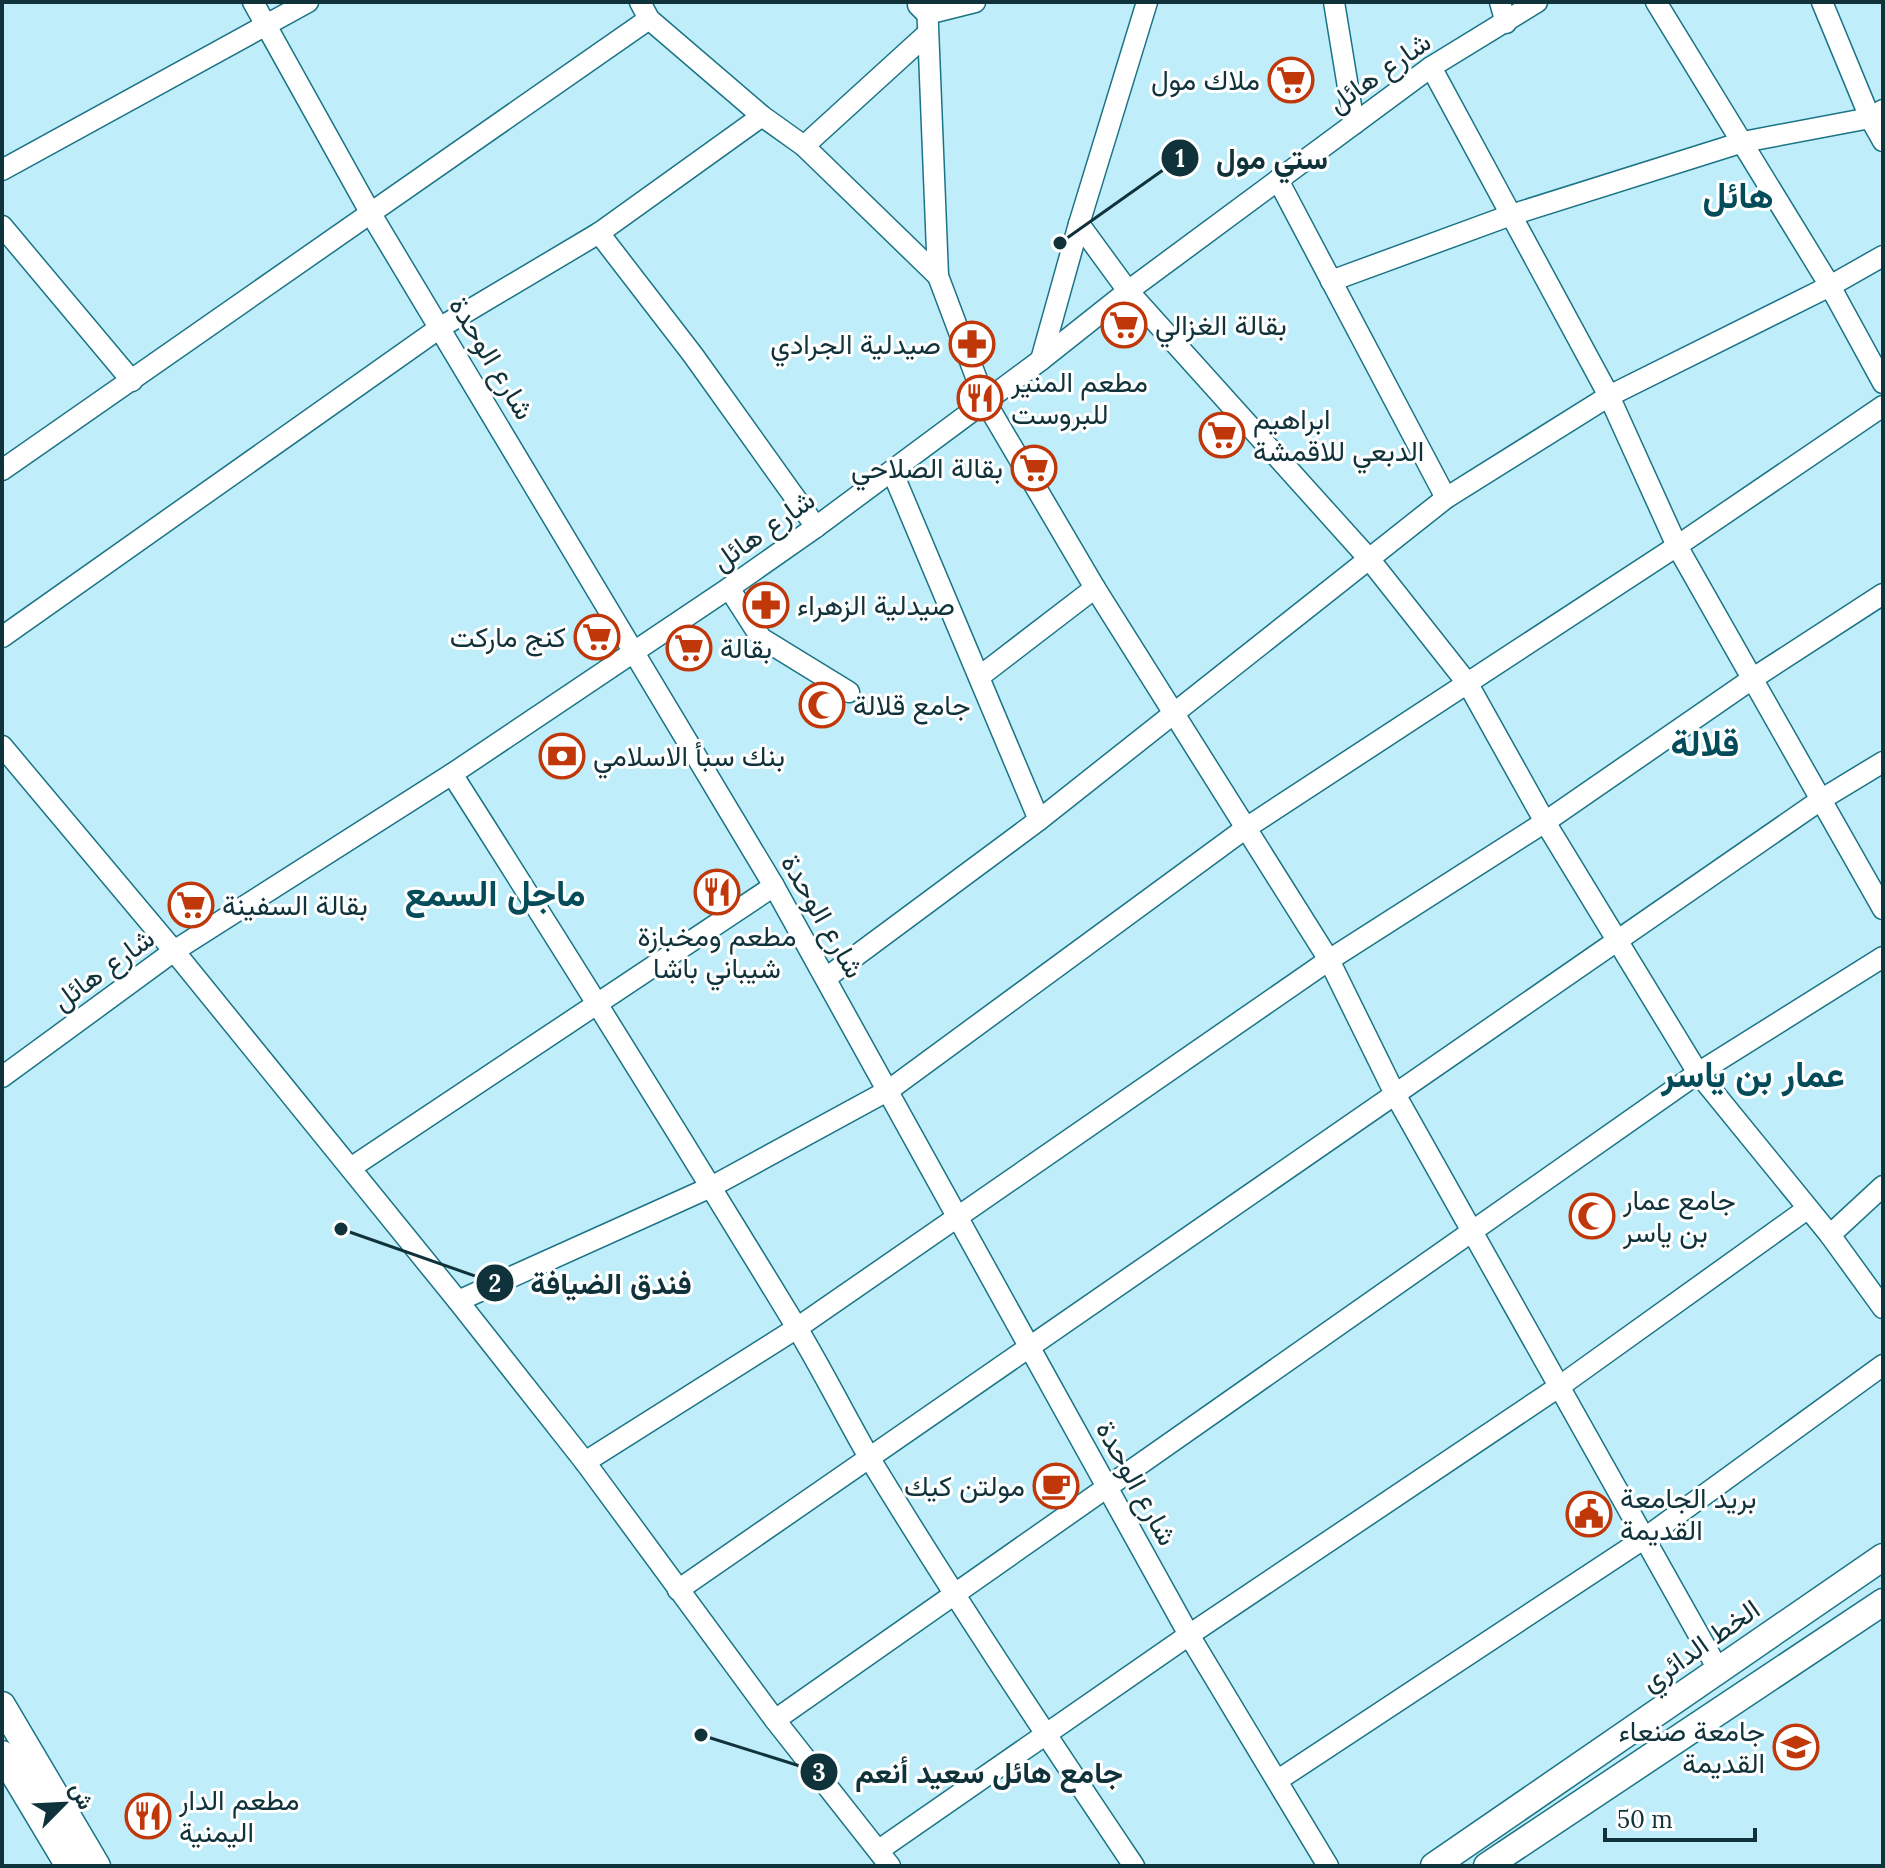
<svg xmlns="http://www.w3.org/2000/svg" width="1885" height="1868" font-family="Lora,Vazirmatn,serif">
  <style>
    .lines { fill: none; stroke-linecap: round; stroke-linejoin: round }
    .minor-casing { stroke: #1b7386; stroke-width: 23 }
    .major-casing { stroke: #1b7386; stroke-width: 29 }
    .minor { stroke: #fff; stroke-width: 20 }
    .major { stroke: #fff; stroke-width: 26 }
    .labels { text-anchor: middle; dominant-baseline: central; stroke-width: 6; stroke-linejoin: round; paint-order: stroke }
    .street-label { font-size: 28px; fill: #10323b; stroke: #fff }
    .poi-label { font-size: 28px; fill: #10323b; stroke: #fff; text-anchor: start }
    .district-label { font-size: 36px; font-weight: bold; fill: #044c5a; stroke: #fff }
    .leader { fill: none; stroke: #10323b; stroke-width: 3 }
    .callout-dot { fill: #10323b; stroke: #fff; stroke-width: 3 }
    .mark-label { font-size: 24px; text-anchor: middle; font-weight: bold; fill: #fff }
    .callout-label { font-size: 30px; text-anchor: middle; font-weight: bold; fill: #10323b; stroke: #fff; stroke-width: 6; stroke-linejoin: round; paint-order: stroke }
  </style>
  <rect width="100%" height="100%" fill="#bfedf9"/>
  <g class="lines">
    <g class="minor-casing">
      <g id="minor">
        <path d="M253 2 371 214 774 886 1189 1635 1328 1866"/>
        <path d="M640 2 649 19 762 116 804 146 938 276"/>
        <path d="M927 2 938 276 985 401 1095 588 1329 960 1396 1096 1719 1671"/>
        <path d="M1147 2 1079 224 1128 291 1370 560 1468 684 1545 822 1698 1073 1830 1235 1883 1308"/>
        <path d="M1334 2 1354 124"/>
        <path d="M1500 2 1506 23"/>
        <path d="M1656 2 1830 286 1883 383"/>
        <path d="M1822 2 1870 118 1883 141"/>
        <path d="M918 5 927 14 975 2"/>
        <path d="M1431 67 1609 396 1677 546 1883 909"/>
        <path d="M804 146 927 34"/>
        <path d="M2 170 308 2"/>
        <path d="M1278 180 1446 498"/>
        <path d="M2 226 132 381"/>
        <path d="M599 233 693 355 816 527"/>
        <path d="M1331 281 1511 215 1743 142 1870 118 1883 110"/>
        <path d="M1041 360 1079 224"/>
        <path d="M2 470 649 19"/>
        <path d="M892 471 1039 820"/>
        <path d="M729 588 761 638 849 692"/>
        <path d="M2 637 441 327 599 233 762 116"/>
        <path d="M979 677 1095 588"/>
        <path d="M2 746 174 951 458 1301 585 1462 775 1720 890 1866"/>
        <path d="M452 774C568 956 682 1139 794 1323 821 1367 844 1414 870 1459 954 1597 1044 1732 1134 1866"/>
        <path d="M826 978 1039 820 1446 498 1609 396 1830 286 1883 256"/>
        <path d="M2 1077 174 951 452 774 729 588 816 527 1041 360 1128 291 1431 67 1537 2"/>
        <path d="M352 1167 774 886"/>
        <path d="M1830 1235 1883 1186"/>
        <path d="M458 1301 711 1187 889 1090 1246 828 1677 546 1883 406"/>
        <path d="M585 1462 797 1328 1329 960 1545 822 1752 679 1883 594"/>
        <path d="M678 1590 1822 799 1883 762"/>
        <path d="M775 1720 1698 1073 1883 957"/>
        <path d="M1278 1780 1645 1538 1883 1365"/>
        <path d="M879 1850 1189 1635 1560 1386 1807 1209"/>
      </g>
    </g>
    <g class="major-casing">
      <g id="major">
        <path d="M2 1705 97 1866"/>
        <path d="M2 1754 69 1866"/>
        <path d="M1434 1866 1883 1557"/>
        <path d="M1487 1866 1883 1602"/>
      </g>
    </g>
    <use href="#minor" class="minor"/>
    <use href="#major" class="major"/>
  </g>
  <defs>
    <g id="supermarket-ring" transform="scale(2.3)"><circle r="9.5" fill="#fff" stroke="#c03709" stroke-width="1.5"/><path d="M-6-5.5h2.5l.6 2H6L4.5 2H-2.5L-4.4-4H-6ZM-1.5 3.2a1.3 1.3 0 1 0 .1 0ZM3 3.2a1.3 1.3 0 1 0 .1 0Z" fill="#c03709"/></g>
    <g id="pharmacy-ring" transform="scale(2.3)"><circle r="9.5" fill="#fff" stroke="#c03709" stroke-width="1.5"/><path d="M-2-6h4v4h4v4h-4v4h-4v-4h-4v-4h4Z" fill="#c03709"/></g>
    <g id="restaurant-ring" transform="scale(2.3)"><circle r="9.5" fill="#fff" stroke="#c03709" stroke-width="1.5"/><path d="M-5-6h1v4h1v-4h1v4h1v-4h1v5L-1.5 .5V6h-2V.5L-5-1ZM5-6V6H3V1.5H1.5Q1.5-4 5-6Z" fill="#c03709"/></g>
    <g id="mosque-ring" transform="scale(2.3)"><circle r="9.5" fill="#fff" stroke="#c03709" stroke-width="1.5"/><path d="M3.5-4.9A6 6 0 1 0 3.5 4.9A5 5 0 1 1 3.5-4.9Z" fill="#c03709"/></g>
    <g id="bank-ring" transform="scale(2.3)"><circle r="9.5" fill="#fff" stroke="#c03709" stroke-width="1.5"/><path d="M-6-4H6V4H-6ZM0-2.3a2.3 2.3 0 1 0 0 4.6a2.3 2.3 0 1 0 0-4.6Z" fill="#c03709"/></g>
    <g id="cafe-ring" transform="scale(2.3)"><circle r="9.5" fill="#fff" stroke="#c03709" stroke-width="1.5"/><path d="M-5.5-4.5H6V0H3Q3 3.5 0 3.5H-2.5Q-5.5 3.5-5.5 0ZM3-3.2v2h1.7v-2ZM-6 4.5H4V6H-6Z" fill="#c03709"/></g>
    <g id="civic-ring" transform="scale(2.3)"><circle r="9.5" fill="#fff" stroke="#c03709" stroke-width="1.5"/><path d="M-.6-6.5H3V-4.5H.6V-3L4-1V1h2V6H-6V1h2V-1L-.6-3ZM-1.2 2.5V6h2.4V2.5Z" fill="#c03709"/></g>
    <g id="university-ring" transform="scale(2.3)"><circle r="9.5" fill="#fff" stroke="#c03709" stroke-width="1.5"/><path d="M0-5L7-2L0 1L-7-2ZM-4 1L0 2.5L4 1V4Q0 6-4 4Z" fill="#c03709"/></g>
  </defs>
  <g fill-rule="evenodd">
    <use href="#supermarket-ring" x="1291" y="80"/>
    <use href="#supermarket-ring" x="1124" y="325"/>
    <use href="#pharmacy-ring" x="972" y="344"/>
    <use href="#restaurant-ring" x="980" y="398"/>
    <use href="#supermarket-ring" x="1222" y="435"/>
    <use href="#supermarket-ring" x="1034" y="468"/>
    <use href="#pharmacy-ring" x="766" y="605"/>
    <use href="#supermarket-ring" x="597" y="637"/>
    <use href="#supermarket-ring" x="689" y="648"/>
    <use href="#mosque-ring" x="822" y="705"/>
    <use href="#bank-ring" x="562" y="756"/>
    <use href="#restaurant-ring" x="717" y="892"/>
    <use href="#supermarket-ring" x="191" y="905"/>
    <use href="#mosque-ring" x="1592" y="1216"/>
    <use href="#cafe-ring" x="1056" y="1486"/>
    <use href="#civic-ring" x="1589" y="1514"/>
    <use href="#university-ring" x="1796" y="1747"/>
    <use href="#restaurant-ring" x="148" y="1816"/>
  </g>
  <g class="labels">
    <g class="street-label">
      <text transform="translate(1379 72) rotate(-35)">شارع هائل</text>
      <text transform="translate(492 358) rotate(59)">شارع الوحدة</text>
      <text transform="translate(763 530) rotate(-35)">شارع هائل</text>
      <text transform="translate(823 916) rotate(60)">شارع الوحدة</text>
      <text transform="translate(103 969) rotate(-36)">شارع هائل</text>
      <text transform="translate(1137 1483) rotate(61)">شارع الوحدة</text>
      <text transform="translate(1700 1645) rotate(-35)">الخط الدائري</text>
    </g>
    <g class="poi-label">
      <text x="1260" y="80" text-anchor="end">ملاك مول</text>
      <text x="1155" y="325">بقالة الغزالي</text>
      <text x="941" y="344" text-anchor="end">صيدلية الجرادي</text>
      <text x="1011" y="382">مطعم المنير<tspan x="1011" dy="32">للبروست</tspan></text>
      <text x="1253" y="419">ابراهيم<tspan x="1253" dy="32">الدبعي للاقمشة</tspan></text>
      <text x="1003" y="468" text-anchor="end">بقالة الصلاحي</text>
      <text x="797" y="605">صيدلية الزهراء</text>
      <text x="566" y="637" text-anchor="end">كنج ماركت</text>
      <text x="720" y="648">بقالة</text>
      <text x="853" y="705">جامع قلالة</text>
      <text x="593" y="756">بنك سبأ الاسلامي</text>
      <text x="222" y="905">بقالة السفينة</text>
      <text x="717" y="936" text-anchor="middle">مطعم ومخبازة<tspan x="717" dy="32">شيباني باشا</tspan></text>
      <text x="1623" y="1200">جامع عمار<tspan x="1623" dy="32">بن ياسر</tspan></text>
      <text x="1025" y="1486" text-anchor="end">مولتن كيك</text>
      <text x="1620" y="1498">بريد الجامعة<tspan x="1620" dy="32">القديمة</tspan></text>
      <text x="1765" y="1731" text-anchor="end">جامعة صنعاء<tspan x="1765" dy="32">القديمة</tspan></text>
      <text x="179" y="1800">مطعم الدار<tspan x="179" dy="32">اليمنية</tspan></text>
    </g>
    <g class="district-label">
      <text x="1738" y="195">هائل</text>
      <text x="1705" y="743">قلالة</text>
      <text x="495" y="893">ماجل السمع</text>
      <text x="1753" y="1074">عمار بن ياسر</text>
    </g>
  </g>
  <path class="leader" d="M1060 243L1180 158M341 1229L495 1283M701 1735L819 1772"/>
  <g class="callout-dot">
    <circle cx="1060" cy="243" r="8"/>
    <circle cx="341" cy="1229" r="8"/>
    <circle cx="701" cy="1735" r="8"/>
    <circle cx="1180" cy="158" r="20"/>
    <circle cx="495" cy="1283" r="20"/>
    <circle cx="819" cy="1772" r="20"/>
  </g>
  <g class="mark-label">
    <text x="1180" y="167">1</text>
    <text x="495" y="1292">2</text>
    <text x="819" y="1781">3</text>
  </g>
  <g class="callout-label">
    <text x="1272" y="169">ستي مول</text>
    <text x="611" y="1294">فندق الضيافة</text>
    <text x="989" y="1783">جامع هائل سعيد أنعم</text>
  </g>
  <rect width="1885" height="1868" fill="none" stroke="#10323b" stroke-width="8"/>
  <g transform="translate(64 1804) rotate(66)" stroke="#ffffff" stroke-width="6" paint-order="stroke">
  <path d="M0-6L14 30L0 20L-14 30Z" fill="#10323b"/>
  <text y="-12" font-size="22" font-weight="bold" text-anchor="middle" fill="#10323b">ش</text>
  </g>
  <path d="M1605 1828v12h150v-12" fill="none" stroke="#10323b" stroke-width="4"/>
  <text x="1617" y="1828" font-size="24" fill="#10323b" stroke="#ffffff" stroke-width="6" paint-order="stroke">50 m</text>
</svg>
